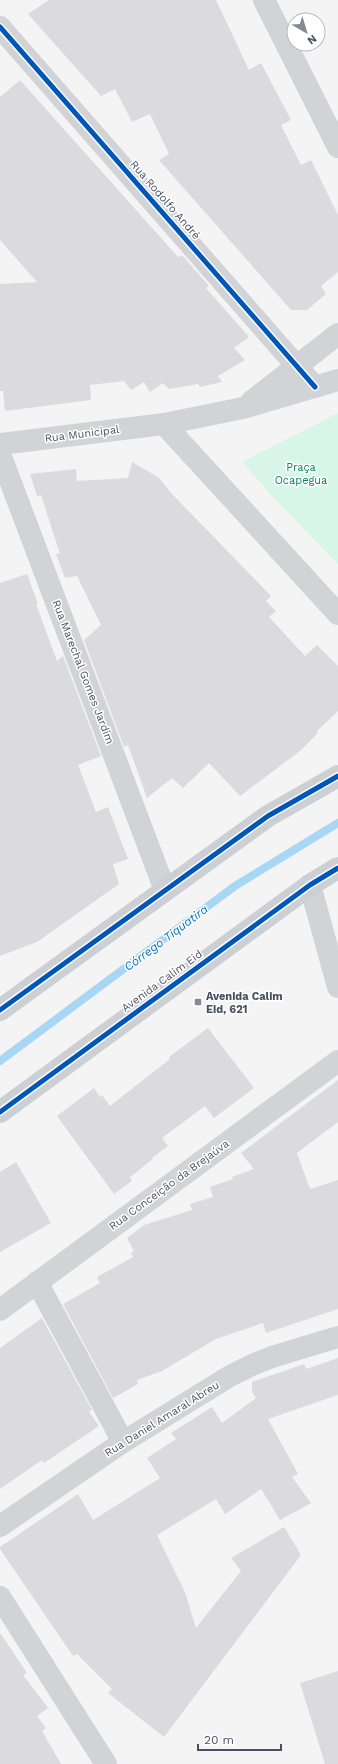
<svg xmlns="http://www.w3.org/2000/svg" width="338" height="1764" font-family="'Work Sans',sans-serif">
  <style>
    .green { fill: #d7f5e8 }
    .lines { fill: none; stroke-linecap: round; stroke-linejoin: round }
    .stream { stroke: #a8d6f5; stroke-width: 8 }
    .building { fill: #dbdbde }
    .minor { stroke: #d1d3d7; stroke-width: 22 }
    .primary { stroke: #cccfd4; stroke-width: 22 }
    .cycleway-casing { stroke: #fff; stroke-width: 8 }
    .cycleway { stroke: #0057b8; stroke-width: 5 }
    .poi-dot { fill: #848a96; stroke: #fff; stroke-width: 1.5 }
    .labels { text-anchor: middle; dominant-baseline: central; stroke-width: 3; stroke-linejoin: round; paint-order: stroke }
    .street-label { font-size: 11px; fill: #485163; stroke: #fff }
    .park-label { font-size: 11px; fill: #0e825f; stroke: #fff }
    .poi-label { font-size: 11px; font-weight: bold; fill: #485163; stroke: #fff; text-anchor: start }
    .water-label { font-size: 12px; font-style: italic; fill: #0070bd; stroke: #fff }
  </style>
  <rect width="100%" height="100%" fill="#f4f4f4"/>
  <path class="green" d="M338 413V564L273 497 242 462Z"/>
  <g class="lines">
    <path class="stream" d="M0 1061 235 886 338 823"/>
  </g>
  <g class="building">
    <path d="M49 0H216L249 70 261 63 291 120 281 125 301 165 311 160 338 215V272L321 286 326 294 307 310H291L159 160 169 154 150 114 132 122 115 89 101 96 28 14Z"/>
    <path d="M20 80 178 257 182 255 209 286 206 288 249 337 234 348 245 360 218 376 222 382 200 387 198 384 169 389 163 383 150 392 144 382 131 390 124 381 90 385 91 400 5 411 3 391H0V284L37 282 0 240V97Z"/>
    <path d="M132 462 158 477 173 495 271 596 266 601 276 611 269 617 305 656 317 645 338 666V711L316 732 318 733 300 751 240 796 209 763 183 788 172 778 147 798 128 745 124 747 84 640 101 625 77 576 65 578 56 554H60L41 495 37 496 30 474 76 469 77 481 128 478Z"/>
    <path d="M27 574 38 604H36L57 661 63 656 101 756 78 765 96 812 108 807 128 859 113 864 119 884 37 942 0 956V583Z"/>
    <path d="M208 1028 254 1088 214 1118 205 1106 162 1138 168 1146 152 1158 153 1159 130 1177 132 1181 114 1194 57 1116 94 1088 100 1097 102 1095 110 1106 170 1059 169 1057Z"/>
    <path d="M338 1080V1122L297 1153 310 1189 338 1180V1309L266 1333 263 1323 216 1339 162 1371 137 1380 138 1384 113 1398 63 1304 100 1283 97 1277 133 1257 131 1253 134 1251 127 1238 144 1225 192 1210 190 1204 213 1197 210 1187 233 1179 232 1177 254 1169 241 1153Z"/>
    <path d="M16 1162 51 1223 0 1252V1172Z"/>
    <path d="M42 1318 92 1410 89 1412 99 1426 44 1463 42 1460 0 1489V1348Z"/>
    <path d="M338 1358V1395L268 1419 298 1474 292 1477 311 1503 280 1520 261 1489 225 1514 216 1499 157 1535 185 1592 196 1628 241 1571 231 1558 284 1527 301 1555 164 1737 108 1693 112 1689 77 1654 73 1656 0 1549V1547L78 1494 93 1520 160 1478 147 1458 176 1439 171 1433 212 1407 222 1423 256 1398 252 1392V1382L304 1364 306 1369Z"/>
    <path d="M0 1633 27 1673 23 1675 48 1708 37 1716 46 1728 42 1731 61 1764H0Z"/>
    <path d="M338 1671V1764H325L300 1683Z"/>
  </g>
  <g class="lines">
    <g class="minor">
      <path d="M264 0 338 147"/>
      <path d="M0 27 315 387"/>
      <path d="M252 401 338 334"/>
      <path d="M164 424 338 614"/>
      <path d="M0 444 164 424 243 408 338 380"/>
      <path d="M0 454 165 890"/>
      <path d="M310 885 338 987"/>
      <path d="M37 1282 123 1442"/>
      <path d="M0 1310 338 1061"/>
      <path d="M0 1526 123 1442 230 1376 254 1364 275 1356 338 1337"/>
      <path d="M0 1597 106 1764"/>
    </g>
    <g class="primary">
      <path d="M0 1010 268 816 338 776"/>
      <path d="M0 1112 310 885 338 868"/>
    </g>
    <g class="cycleway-casing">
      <g id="cycleway">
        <path d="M0 27 315 387"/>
        <path d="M0 1010 268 816 338 776"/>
        <path d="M0 1112 310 885 338 868"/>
      </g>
    </g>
    <use href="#cycleway" class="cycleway"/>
  </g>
  <rect class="poi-dot" x="194" y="998" width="8" height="8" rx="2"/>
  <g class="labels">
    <g class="street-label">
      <text transform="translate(165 200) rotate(49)">Rua Rodolfo André</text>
      <text transform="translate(82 434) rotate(-7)">Rua Municipal</text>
      <text transform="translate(83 672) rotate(69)">Rua Marechal Gomes Jardim</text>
      <text transform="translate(162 981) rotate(-36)">Avenida Calim Eid</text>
      <text transform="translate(169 1185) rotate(-36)">Rua Conceição da Brejaúva</text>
      <text transform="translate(162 1419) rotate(-32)">Rua Daniel Amaral Abreu</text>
    </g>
    <g class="park-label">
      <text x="301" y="467">Praça<tspan x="301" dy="13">Ocapegua</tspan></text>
    </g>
    <g class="poi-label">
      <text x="206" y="996">Avenida Calim<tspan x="206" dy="13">Eid, 621</tspan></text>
    </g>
    <g class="water-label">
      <text transform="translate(166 938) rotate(-37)">Córrego Tiquatira</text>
    </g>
  </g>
  <g transform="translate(306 32) rotate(142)"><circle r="19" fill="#ffffff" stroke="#b6b9c1"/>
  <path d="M0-3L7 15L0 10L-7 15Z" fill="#848a96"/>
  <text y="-6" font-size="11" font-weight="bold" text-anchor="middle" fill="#485163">N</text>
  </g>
  <path d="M198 1744v6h83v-6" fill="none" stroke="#485163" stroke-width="2"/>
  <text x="204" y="1744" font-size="12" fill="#485163" stroke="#ffffff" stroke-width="3" paint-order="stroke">20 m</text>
</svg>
